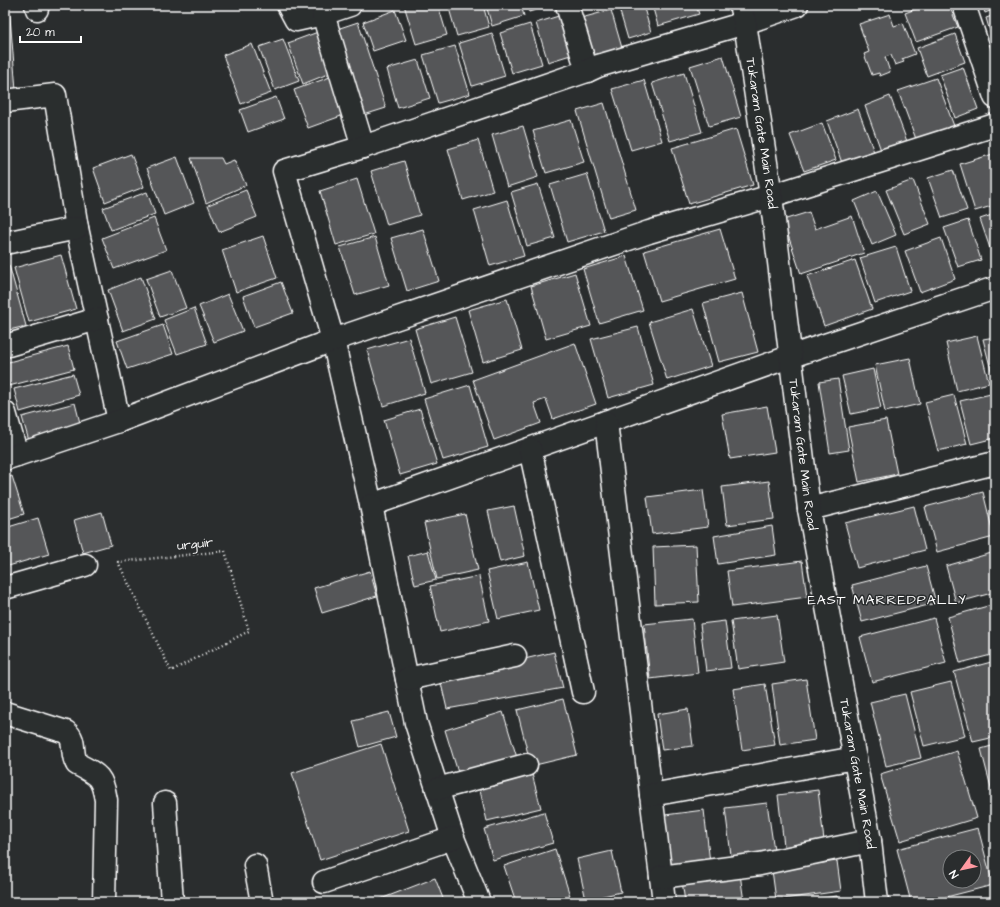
<svg xmlns="http://www.w3.org/2000/svg" width="1000" height="907" font-family="'Architects Daughter',sans-serif">
  <style>
    .building { fill: #555758; stroke: #fff; fill-rule: evenodd }
    .lines { fill: none; stroke-linecap: round; stroke-linejoin: round }
    .street-casing { stroke: #fff; stroke-width: 25 }
    .secondary-casing { stroke: #fff; stroke-width: 25 }
    .path { stroke: #fff; stroke-width: 2.5; stroke-dasharray: 1 3; stroke-linecap: butt }
    .street { stroke: #2a2d2e; stroke-width: 22 }
    .secondary { stroke: #2a2d2e; stroke-width: 22 }
    .labels { text-anchor: middle; dominant-baseline: central; stroke-width: 3; stroke-linejoin: round; paint-order: stroke }
    .street-label { font-size: 13px; fill: #fff; stroke: #2a2d2e }
    .neighbourhood-label { font-size: 14px; letter-spacing: 1px; fill: #fff; stroke: #2a2d2e }
  </style>
  <rect width="100%" height="100%" fill="#2a2d2e"/>
  <filter id="ink" filterUnits="userSpaceOnUse"><feTurbulence type="fractalNoise" baseFrequency=".025" numOctaves="2"/><feDisplacementMap in="SourceGraphic" scale="8" xChannelSelector="R" yChannelSelector="G"/><feConvolveMatrix kernelMatrix="1 2 1 2 8 2 1 2 1" color-interpolation-filters="sRGB"/></filter>
  <g filter="url(#ink)">
    <g class="building">
      <path d="M9 5 16 90 5 91V6Z"/>
      <path d="M404 5H438L447 35 416 44Z"/>
      <path d="M448 5H483L489 27 457 36Z"/>
      <path d="M486 5H521L524 16 492 26Z"/>
      <path d="M527 5H552L529 12Z"/>
      <path d="M618 5H643L651 32 628 39Z"/>
      <path d="M652 5H696L699 14 658 26Z"/>
      <path d="M926 5H949L958 27 916 42 905 13Z"/>
      <path d="M983 5H995V9L985 13Z"/>
      <path d="M395 10 406 40 373 51 363 22Z"/>
      <path d="M611 10 622 48 593 57 581 18Z"/>
      <path d="M565 14 577 53 548 62 536 23Z"/>
      <path d="M890 14 894 26 903 23 915 54 902 59 904 62 895 65 891 55 885 57 890 72 880 76 879 73 872 75 864 54 869 52 859 24Z"/>
      <path d="M995 15V34L991 35 986 18Z"/>
      <path d="M358 22 386 108 364 115 337 29Z"/>
      <path d="M530 24 542 64 512 73 500 33Z"/>
      <path d="M318 32 333 72 303 84 288 43Z"/>
      <path d="M492 33 505 76 472 86 459 43Z"/>
      <path d="M955 34 965 62 927 76 917 48Z"/>
      <path d="M283 39 299 81 275 90 259 47Z"/>
      <path d="M995 42V52L992 43Z"/>
      <path d="M252 44 271 93 241 104 223 55Z"/>
      <path d="M455 46 470 94 438 103 423 55Z"/>
      <path d="M723 56 741 117 709 126 690 66Z"/>
      <path d="M418 60 430 98 398 108 387 69Z"/>
      <path d="M963 67 978 109 955 118 940 75Z"/>
      <path d="M684 73 702 132 670 141 652 83Z"/>
      <path d="M330 77 344 115 308 128 294 90Z"/>
      <path d="M936 78 954 126 916 139 898 91Z"/>
      <path d="M644 80 662 141 631 150 612 89Z"/>
      <path d="M890 96 908 144 882 153 865 106Z"/>
      <path d="M276 97 284 119 248 132 240 110Z"/>
      <path d="M604 103 636 210 609 218 577 111Z"/>
      <path d="M858 109 874 152 842 163 827 121Z"/>
      <path d="M571 120 584 162 546 173 533 131Z"/>
      <path d="M822 123 836 160 804 171 790 135Z"/>
      <path d="M523 126 538 177 507 187 492 135Z"/>
      <path d="M736 129 753 185 689 204 672 148Z"/>
      <path d="M478 140 493 191 463 200 448 149Z"/>
      <path d="M131 154 144 187 105 202 93 168Z"/>
      <path d="M993 154 995 159V205L975 211 960 164Z"/>
      <path d="M177 157 194 203 164 215 147 168Z"/>
      <path d="M191 158H221L224 164 234 160 246 185 206 203Z"/>
      <path d="M404 161 420 215 387 225 371 171Z"/>
      <path d="M953 170 967 210 942 218 928 178Z"/>
      <path d="M587 174 604 231 567 242 550 185Z"/>
      <path d="M357 179 374 234 336 245 320 191Z"/>
      <path d="M913 180 930 224 904 234 886 190Z"/>
      <path d="M538 184 555 238 527 246 511 192Z"/>
      <path d="M246 190 257 217 219 232 208 205Z"/>
      <path d="M877 191 896 235 872 245 854 201Z"/>
      <path d="M147 192 155 214 111 230 103 208Z"/>
      <path d="M507 200 524 256 490 266 474 210Z"/>
      <path d="M809 212 815 229 852 216 864 253 801 274 783 220Z"/>
      <path d="M995 214V263L980 219Z"/>
      <path d="M154 218 166 250 114 269 102 238Z"/>
      <path d="M968 220 981 260 958 267 944 228Z"/>
      <path d="M423 229 439 281 407 291 391 238Z"/>
      <path d="M720 229 735 279 659 301 644 251Z"/>
      <path d="M263 236 277 278 236 292 222 250Z"/>
      <path d="M375 237 389 285 355 295 340 247Z"/>
      <path d="M941 238 955 279 920 292 905 251Z"/>
      <path d="M896 247 910 291 875 303 860 258Z"/>
      <path d="M61 255 76 309 29 322 14 268Z"/>
      <path d="M626 256 643 310 599 323 583 269Z"/>
      <path d="M855 260 872 309 824 326 807 276Z"/>
      <path d="M9 265 26 326 5 331V266Z"/>
      <path d="M172 270 186 308 160 317 146 279Z"/>
      <path d="M575 273 591 326 546 339 531 286Z"/>
      <path d="M141 277 156 319 123 331 108 290Z"/>
      <path d="M281 282 293 313 254 327 243 296Z"/>
      <path d="M742 293 758 352 719 362 703 303Z"/>
      <path d="M228 294 243 331 214 342 199 306Z"/>
      <path d="M507 299 522 350 483 362 468 310Z"/>
      <path d="M194 308 207 344 177 354 164 320Z"/>
      <path d="M693 309 711 366 667 380 649 322Z"/>
      <path d="M455 317 472 372 431 384 415 329Z"/>
      <path d="M163 325 173 354 127 369 117 341Z"/>
      <path d="M638 327 654 385 608 398 591 339Z"/>
      <path d="M977 336 989 383 957 391 946 343Z"/>
      <path d="M995 337V381L994 382 983 339Z"/>
      <path d="M409 338 425 393 383 406 367 350Z"/>
      <path d="M575 343 596 404 553 419 546 399 534 403 541 423 494 440 473 380Z"/>
      <path d="M68 346 74 369 9 386 5 370V363Z"/>
      <path d="M910 358 920 404 885 412 875 365Z"/>
      <path d="M873 369 881 408 851 414 842 376Z"/>
      <path d="M73 374 79 395 20 412 14 389Z"/>
      <path d="M838 379 849 450 830 453 819 382Z"/>
      <path d="M470 385 488 447 443 460 424 399Z"/>
      <path d="M991 394 995 412V438L971 444 960 401Z"/>
      <path d="M954 395 967 444 938 451 925 402Z"/>
      <path d="M75 403 81 427 29 441 22 417Z"/>
      <path d="M767 406 775 452 730 459 722 414Z"/>
      <path d="M420 409 437 464 400 475 384 420Z"/>
      <path d="M886 420 897 474 859 482 848 427Z"/>
      <path d="M12 476 24 514 5 520V479Z"/>
      <path d="M769 481 774 519 727 525 722 487Z"/>
      <path d="M703 490 708 527 652 534 647 497Z"/>
      <path d="M983 492 994 537 937 552 925 507Z"/>
      <path d="M514 506 525 556 500 562 488 511Z"/>
      <path d="M914 506 925 550 857 568 845 523Z"/>
      <path d="M102 512 111 545 83 553 74 520Z"/>
      <path d="M465 514 478 570 437 579 424 523Z"/>
      <path d="M38 518 49 554 5 567V528Z"/>
      <path d="M772 526 776 555 718 564 714 536Z"/>
      <path d="M696 545 699 602 655 604 653 547Z"/>
      <path d="M428 551 436 580 415 585 408 556Z"/>
      <path d="M995 552V592L956 603 946 566Z"/>
      <path d="M802 561 807 597 732 607 727 571Z"/>
      <path d="M528 562 539 610 498 619 487 571Z"/>
      <path d="M926 566 936 603 862 622 852 585Z"/>
      <path d="M370 571 377 596 322 613 314 588Z"/>
      <path d="M479 576 489 621 440 632 430 586Z"/>
      <path d="M995 604V654L960 663 948 617Z"/>
      <path d="M777 615 784 662 738 669 731 621Z"/>
      <path d="M934 618 946 663 872 682 860 637Z"/>
      <path d="M692 619 698 673 650 679 644 624Z"/>
      <path d="M725 621 731 668 706 671 700 624Z"/>
      <path d="M554 652 563 688 447 709 440 679Z"/>
      <path d="M995 661V737L973 742 954 672Z"/>
      <path d="M806 679 815 740 780 745 772 684Z"/>
      <path d="M951 682 965 736 924 746 910 692Z"/>
      <path d="M765 684 775 745 742 750 733 689Z"/>
      <path d="M905 694 921 758 886 766 870 702Z"/>
      <path d="M563 699 577 755 531 766 517 710Z"/>
      <path d="M688 709 693 746 662 750 657 714Z"/>
      <path d="M389 712 396 737 360 747 353 721Z"/>
      <path d="M503 712 518 761 460 779 445 730Z"/>
      <path d="M381 744 409 831 320 860 292 773Z"/>
      <path d="M995 745V803L981 749Z"/>
      <path d="M957 751 977 818 900 841 880 774Z"/>
      <path d="M532 774 541 808 487 821 479 786Z"/>
      <path d="M818 790 825 849 785 854 778 795Z"/>
      <path d="M767 803 775 857 732 863 725 808Z"/>
      <path d="M704 810 710 863 670 867 665 815Z"/>
      <path d="M544 812 553 843 493 860 484 829Z"/>
      <path d="M978 828 993 885 927 902H911L897 849ZM950 857H974V881H950Z"/>
      <path d="M555 849 572 902H516L504 866Z"/>
      <path d="M612 851 621 892 586 900 577 859Z"/>
      <path d="M837 861 841 891 776 900 772 870Z"/>
      <path d="M740 874 744 902H685L682 881Z"/>
      <path d="M435 878 444 901 373 902Z"/>
      <path d="M837 896 838 902H796Z"/>
    </g>
    <g class="lines">
      <g class="street-casing">
        <g id="street">
          <path d="M36 5 37 9"/>
          <path d="M288 5 296 20 323 14"/>
          <path d="M350 5 323 14 363 147"/>
          <path d="M567 5 587 71"/>
          <path d="M797 5 745 23 598 66 587 71 363 147 284 171 333 340 371 505 792 356 995 288"/>
          <path d="M964 5 995 97"/>
          <path d="M5 101 55 95 77 228 119 421"/>
          <path d="M5 243 77 228"/>
          <path d="M5 346 97 319"/>
          <path d="M5 413 17 455 5 459"/>
          <path d="M606 422 664 902"/>
          <path d="M530 449 583 692"/>
          <path d="M17 455 119 421 333 340 649 232 771 196 995 125"/>
          <path d="M371 505 416 723 453 838 479 902"/>
          <path d="M809 509 995 463"/>
          <path d="M5 588 85 565"/>
          <path d="M407 679 515 656"/>
          <path d="M5 713 66 732C77 740 70 753 77 764 98 775 102 776 106 800L104 902"/>
          <path d="M437 789 526 765"/>
          <path d="M651 795 855 758"/>
          <path d="M165 803 172 902"/>
          <path d="M255 865 262 902"/>
          <path d="M661 877 760 864 870 841"/>
          <path d="M324 882 453 838"/>
        </g>
      </g>
      <g class="secondary-casing">
        <g id="secondary">
          <path id="s1" d="M740 5 745 23 771 196 809 509 870 841 877 902"/>
        </g>
      </g>
      <path class="path" d="M225 551 249 631 171 671 118 562Z"/>
      <use href="#street" class="street"/>
      <use href="#secondary" class="secondary"/>
    </g>
  </g>
  <g class="labels">
    <g class="street-label">
      <text stroke="none"><textPath href="#s1" startOffset="130">Tukaram Gate Main Road</textPath></text>
      <text stroke="none"><textPath href="#s1" startOffset="454">Tukaram Gate Main Road</textPath></text>
      <text transform="translate(195 544) rotate(-6)">urguir</text>
      <text stroke="none"><textPath href="#s1" startOffset="778">Tukaram Gate Main Road</textPath></text>
    </g>
    <g class="neighbourhood-label">
      <text x="887" y="600">EAST MARREDPALLY</text>
    </g>
  </g>
  <rect width="1000" height="907" fill="none" stroke="#2a2d2e" stroke-width="20"/>
  <rect x="10" y="10" width="980" height="887" fill="none" stroke="#fff" stroke-width="1.5" filter="url(#ink)"/>
  <g transform="translate(962 869) rotate(237)"><circle r="19" fill="#2a2d2e" stroke="#7f8182"/>
  <path d="M0-3L7 15L0 10L-7 15Z" fill="#ff9aa2"/>
  <text y="-6" font-size="11" font-weight="bold" text-anchor="middle" fill="#ffffff">N</text>
  </g>
  <path d="M20 36v6h61v-6" fill="none" stroke="#ffffff" stroke-width="2"/>
  <text x="26" y="36" font-size="12" fill="#ffffff" stroke="#2a2d2e" stroke-width="3" paint-order="stroke">20 m</text>
</svg>
